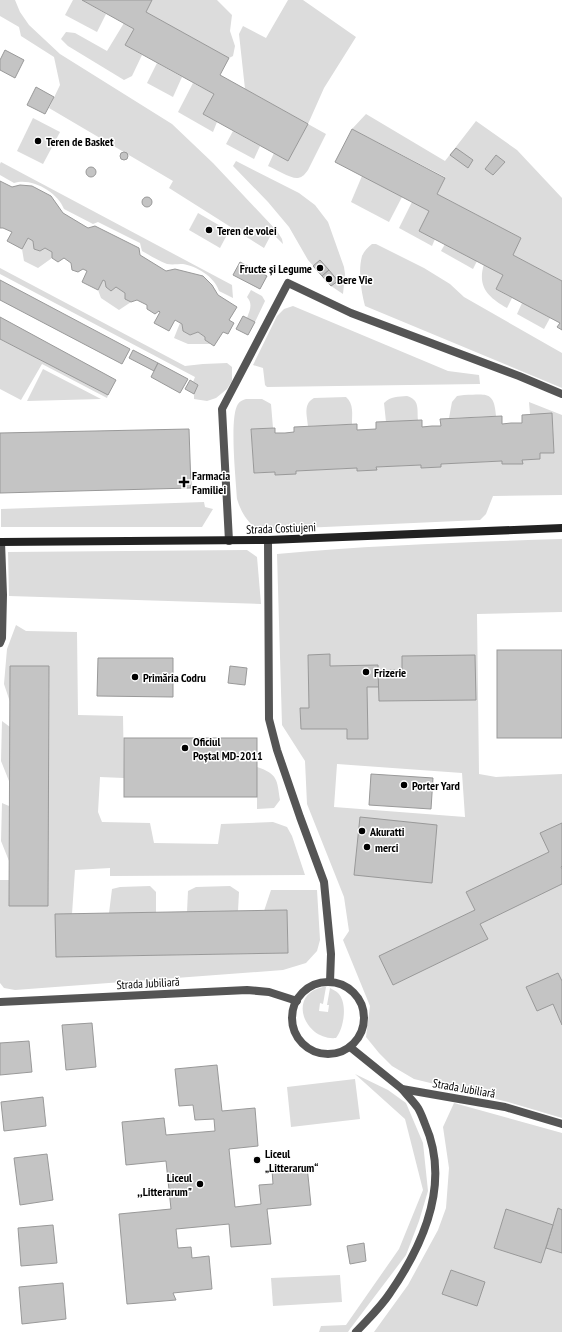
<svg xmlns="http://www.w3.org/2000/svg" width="562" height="1332" font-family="'PT Sans Narrow',sans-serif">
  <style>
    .green { fill: #dcdcdc; fill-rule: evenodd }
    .building { fill: #c4c4c4; stroke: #999 }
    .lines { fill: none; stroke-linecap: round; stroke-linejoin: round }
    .lane { stroke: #555; stroke-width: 8 }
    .street { stroke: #555; stroke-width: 8 }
    .secondary { stroke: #222; stroke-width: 8 }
    .poi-dot { fill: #000; stroke: #fff; stroke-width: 1.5 }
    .labels { text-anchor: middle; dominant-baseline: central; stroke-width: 3; stroke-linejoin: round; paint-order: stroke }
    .poi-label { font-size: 12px; font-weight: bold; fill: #000; stroke: #fff; text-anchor: start }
    .street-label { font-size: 12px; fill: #000; stroke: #fff }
  </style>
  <rect width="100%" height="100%" fill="#fff"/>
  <g class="green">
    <path d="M0 0H15L20 12 29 25 60 54 172 124 213 163 277 231 282 239 283 244 272 233 264 248 169 188 173 181 49 108 60 85 54 57 21 36 19 27 0 16Z"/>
    <path d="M73 0H82L106 14 97 32 65 15Z"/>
    <path d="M152 0H217L232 15 230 31 235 46 233 56 229 58 146 12Z"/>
    <path d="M288 0H303L356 37 324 88 308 124 326 134 308 170C305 174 303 177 298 178 291 179 275 169 268 166L274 153 288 161 308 124 245 89 239 34 243 26 266 38Z"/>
    <path d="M124 23 134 29 125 45 142 55 132 76 124 80 68 46 61 39 66 32 75 33 107 51Z"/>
    <path d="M157 63 182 77 173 97 147 83Z"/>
    <path d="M193 83 214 94 203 114 217 122 213 132 178 112Z"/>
    <path d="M366 114 445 161 476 121 517 150 562 198V281L513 255 521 238 437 194 445 177 352 129Z"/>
    <path d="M33 118 60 132 43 164 17 151Z"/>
    <path d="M233 131 260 146 254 159 226 144Z"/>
    <path d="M236 161 299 193 315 205 328 222 344 267 345 274 343 294 331 286 308 260 289 227 268 202 233 166Z"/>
    <path d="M1 162 232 285 233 298 219 291C215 277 196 266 183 264 178 264 172 265 167 264 159 261 151 256 142 251L140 243 98 222 93 224 64 209C58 192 31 177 14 183L0 175V164Z"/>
    <path d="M362 176 402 197 389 222 351 202Z"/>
    <path d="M412 202 429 211 435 239 432 246 399 228Z"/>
    <path d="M198 213 229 231 220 248 189 230Z"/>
    <path d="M28 238 33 241 34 249 40 251 45 248 52 252V258L38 268 24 261 22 249Z"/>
    <path d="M372 244H376L424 268 450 284 464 297 562 353V388L365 306C361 291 358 270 362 256 364 251 368 247 372 244Z"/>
    <path d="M445 244 477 261 473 269 441 251Z"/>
    <path d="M484 264 503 275 496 289 512 298 507 308C488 297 477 287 484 264Z"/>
    <path d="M0 268 185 366 203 364 227 363 232 367V381L227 389 216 398 207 401 194 399V394L198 385 193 382 195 377 0 274Z"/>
    <path d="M103 280 105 281 106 287 111 290 116 287 125 293V299L131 302 119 310 101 298 98 290Z"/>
    <path d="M251 290 262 296 265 301 255 322 247 318C250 310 253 304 247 297Z"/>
    <path d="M522 303 550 318 544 329 517 314Z"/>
    <path d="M293 306 448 371 479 375 480 384 267 387 265 385 263 368 253 365 277 316 284 309Z"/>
    <path d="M180 323 182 324 183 331 190 335 198 332 205 337V340L211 344H188L174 338Z"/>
    <path d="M0 339 108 395 107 398 42 364 21 400 0 389Z"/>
    <path d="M43 369 101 399 27 401Z"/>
    <path d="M464 395C486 395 494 390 496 416L449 418 452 402 457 396Z"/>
    <path d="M407 396C420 400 417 409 418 420L386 422 384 403C391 396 398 397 407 396Z"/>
    <path d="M346 397C354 404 352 414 352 424L308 426C307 415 303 404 314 398Z"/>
    <path d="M246 399H262L271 404 273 428 251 429 254 473 275 472 296 474V471L357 468V471L376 470V467L421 465V468L441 467V464L502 461 503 464H522V460L540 459V453H554L552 414H530L529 402 562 415V495L493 496 486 514 480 520 258 530C247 522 241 512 237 499 236 480 229 417 238 404 240 401 243 400 246 399Z"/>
    <path d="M204 502 205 507 213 509 202 527H1V509Z"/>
    <path d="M562 539V612L477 614 479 774 496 777 562 774V1118L508 1102 414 1079 392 1066 379 1053 366 1037 370 1006 343 940 349 931 344 897 307 804 305 761 282 725 277 554C372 545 467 542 562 539ZM337 764 462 773 465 817 334 807Z"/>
    <path d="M247 550 257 557 261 604 9 596 8 552Z"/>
    <path d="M16 625 26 631 77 632 78 715 123 716 124 778 100 777 98 812 102 822 150 823 154 843 218 844 221 824 273 822 287 827 292 836 305 875 110 876V868L75 870 72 914 56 915V957L288 953 287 910 264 911 271 890H317L320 940 317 951 306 963 283 970 15 990 4 988 0 983V880H9V906H48L49 666 10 702 4 684 7 649Z"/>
    <path d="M2 721 10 727 9 781 1 761Z"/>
    <path d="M257 767C278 774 277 780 280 800L274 808 257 809Z"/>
    <path d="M2 803 9 806V861L1 841Z"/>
    <path d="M150 886 156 892V913H109L112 889 120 887Z"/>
    <path d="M230 886 239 892 238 911 187 912 188 891 196 887Z"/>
    <path d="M323 987H326L323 1004 320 1003 319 1011 328 1012 329 1005H327L330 988C332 989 336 991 338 993 348 1003 344 1028 336 1038 305 1041 286 995 323 987Z"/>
    <path d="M355 1074 388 1090 406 1103 423 1143 428 1191 419 1221 406 1255 350 1329 348 1332H319L321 1326 346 1325 399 1249 423 1190 405 1119Z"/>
    <path d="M355 1079 360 1119 291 1127 287 1087Z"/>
    <path d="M454 1103 562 1133V1332H374L408 1285 438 1230 446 1208 449 1168 443 1127Z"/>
    <path d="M340 1275 342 1302 273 1306 271 1278Z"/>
  </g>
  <g class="building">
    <path d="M82 0H152L146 12 229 58 220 75 308 124 288 161 203 114 214 94 125 45 134 29Z"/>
    <path d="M5 50 24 60 15 78 0 70V60Z"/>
    <path d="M36 87 54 97 45 114 27 105Z"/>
    <path d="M352 129 445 178 437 194 521 238 513 255 562 281V330L557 327 560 323 496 289 503 275 419 231 429 211 335 162Z"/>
    <path d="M456 148 473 160 468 168 450 155Z"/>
    <circle cx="124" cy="156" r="4"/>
    <path d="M496 155 505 162 493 175 485 169Z"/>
    <circle cx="91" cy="172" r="5"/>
    <path d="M0 181 12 187 20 185 32 186 51 196 63 213 88 228 95 226 139 248 140 255 166 271 175 269 203 276 212 285 218 295 237 307 229 320 234 323 228 334 223 332 214 346 205 340V337L198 332 190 335 183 331 182 324 175 320 169 331 154 323 160 312 159 311 155 314 147 309V305L137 300 131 302 125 299V293L116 287 111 291 106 287 105 281 103 280 98 290 82 282 87 271 83 269 78 272 72 270 71 263 64 258 58 262 52 258V252L45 248 40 251 34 249 33 241 28 238 22 249 7 241 12 232 3 228H0Z"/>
    <circle cx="147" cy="202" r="5"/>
    <path d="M320 260 329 270 322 276 313 266Z"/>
    <path d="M240 262 267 276 260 289 233 275Z"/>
    <path d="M329 270 338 281 331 286 322 276Z"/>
    <path d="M0 280 130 349 122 364 0 300Z"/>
    <path d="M243 316 255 322 248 335 236 329Z"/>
    <path d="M0 317 116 380 108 395 0 339Z"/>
    <path d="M133 350 158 363 154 371 129 358Z"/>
    <path d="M158 363 188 379 180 393 151 377Z"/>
    <path d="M190 380 198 385 194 394 185 389Z"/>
    <path d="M552 413 554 453H540V459L522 460 523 464H502V461L441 464V467L421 468V465L376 467 377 470 357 471V468L296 471V474L275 475V472L254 473 251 429 275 428V433H285L294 432V427L357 424V430L376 429V422L422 420V427L432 426H441L440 419 502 416V424L511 423H522V415Z"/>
    <path d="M189 429 191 488 0 493V433Z"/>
    <rect x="497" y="650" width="65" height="88"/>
    <path d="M330 654V666L378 665 379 687H367L368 739H347V729H301L300 708H309L308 655Z"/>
    <path d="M475 655 476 700 379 701 378 670H402V656Z"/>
    <path d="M98 658H173V697L97 696Z"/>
    <path d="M10 666H49L48 906H9Z"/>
    <path d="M230 666 247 668 245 685 228 683Z"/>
    <rect x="124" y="738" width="133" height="59"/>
    <path d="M371 774 433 778 431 809 369 805Z"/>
    <path d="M360 817 437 825 432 883 354 875Z"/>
    <path d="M562 823V866L561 867 562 869V884L480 924 488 939 393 985 379 956 475 910 466 892 549 852 540 833Z"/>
    <path d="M287 910 288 953 56 957 55 914Z"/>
    <path d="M558 973 562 981V1025L553 1004 537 1011 526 987Z"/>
    <path d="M92 1023 96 1067 66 1070 62 1025Z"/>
    <path d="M29 1041 32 1072 0 1075V1043Z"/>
    <path d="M217 1065 222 1111 255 1108 258 1146 229 1149 235 1207 261 1204 259 1185 273 1184 272 1170 307 1166 311 1205 267 1209 271 1244 231 1247 229 1224 176 1229 178 1248 191 1247 192 1258 209 1256 212 1289 173 1293 176 1300 127 1304 119 1214 171 1209 166 1161 126 1165 122 1122 164 1118 166 1135 215 1131 214 1119 195 1120 193 1105 179 1106 175 1069Z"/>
    <path d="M43 1097 46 1126 4 1131 1 1102Z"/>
    <path d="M47 1154 53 1200 20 1205 14 1158Z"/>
    <path d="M558 1208 562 1210V1253L546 1248Z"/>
    <path d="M506 1209 553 1225 541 1263 494 1248Z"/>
    <path d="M53 1225 57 1263 21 1266 18 1228Z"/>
    <path d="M364 1243 366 1261 350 1264 347 1246Z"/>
    <path d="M451 1270 485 1282 477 1306 442 1294Z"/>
    <path d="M63 1283 66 1319 22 1324 19 1287Z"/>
  </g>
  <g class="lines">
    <g class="lane">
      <path d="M229 541 222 409 288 283 351 313 519 376 562 394"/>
      <path d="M0 643 2 638 3 595 1 542"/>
    </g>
    <g class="street">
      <path d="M268 540 269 719 277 750 300 817 324 882 331 954 330 982"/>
      <circle cx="328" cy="1018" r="36"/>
      <path d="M0 1002 247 990 269 992 297 1001"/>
      <path d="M350 1047 402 1089 505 1107 562 1124"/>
      <path d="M356 1332C368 1319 381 1307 390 1293 424 1244 451 1183 425 1124 423 1119 421 1113 418 1108 413 1101 407 1095 402 1089"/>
    </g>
    <path class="secondary" d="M0 542 268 540 562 528"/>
  </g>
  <g class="poi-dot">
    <circle cx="38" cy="141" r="4"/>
    <circle cx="209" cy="230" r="4"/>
    <circle cx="320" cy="268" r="4"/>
    <circle cx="329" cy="279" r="4"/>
    <path d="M182 476h4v4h4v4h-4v4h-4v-4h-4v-4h4z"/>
    <circle cx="366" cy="672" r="4"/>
    <circle cx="135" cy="677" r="4"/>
    <circle cx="185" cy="748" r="4"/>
    <circle cx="404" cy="785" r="4"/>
    <circle cx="362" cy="831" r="4"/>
    <circle cx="367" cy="847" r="4"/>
    <circle cx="257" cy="1160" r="4"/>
    <circle cx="200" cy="1184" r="4"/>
  </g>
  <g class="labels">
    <g class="poi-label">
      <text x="46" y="141">Teren de Basket</text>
      <text x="217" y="230">Teren de volei</text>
      <text x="312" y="268" text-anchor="end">Fructe și Legume</text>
      <text x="337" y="279">Bere Vie</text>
      <text x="192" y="475">Farmacia<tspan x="192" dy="14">Familiei</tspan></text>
      <text x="374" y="672">Frizerie</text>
      <text x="143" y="677">Primăria Codru</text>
      <text x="193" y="741">Oficiul<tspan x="193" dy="14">Poștal MD-2011</tspan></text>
      <text x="412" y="785">Porter Yard</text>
      <text x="370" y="831">Akuratti</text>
      <text x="375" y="847">merci</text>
      <text x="265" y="1153">Liceul<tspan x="265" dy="14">„Litterarum“</tspan></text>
      <text x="192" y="1177" text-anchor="end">Liceul<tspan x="192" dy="14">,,Litterarum"</tspan></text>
    </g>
    <g class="street-label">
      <text transform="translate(281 528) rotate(-2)">Strada Costiujeni</text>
      <text transform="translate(148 983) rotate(-3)">Strada Jubiliară</text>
      <text transform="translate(464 1088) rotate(10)">Strada Jubiliară</text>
    </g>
  </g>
</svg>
